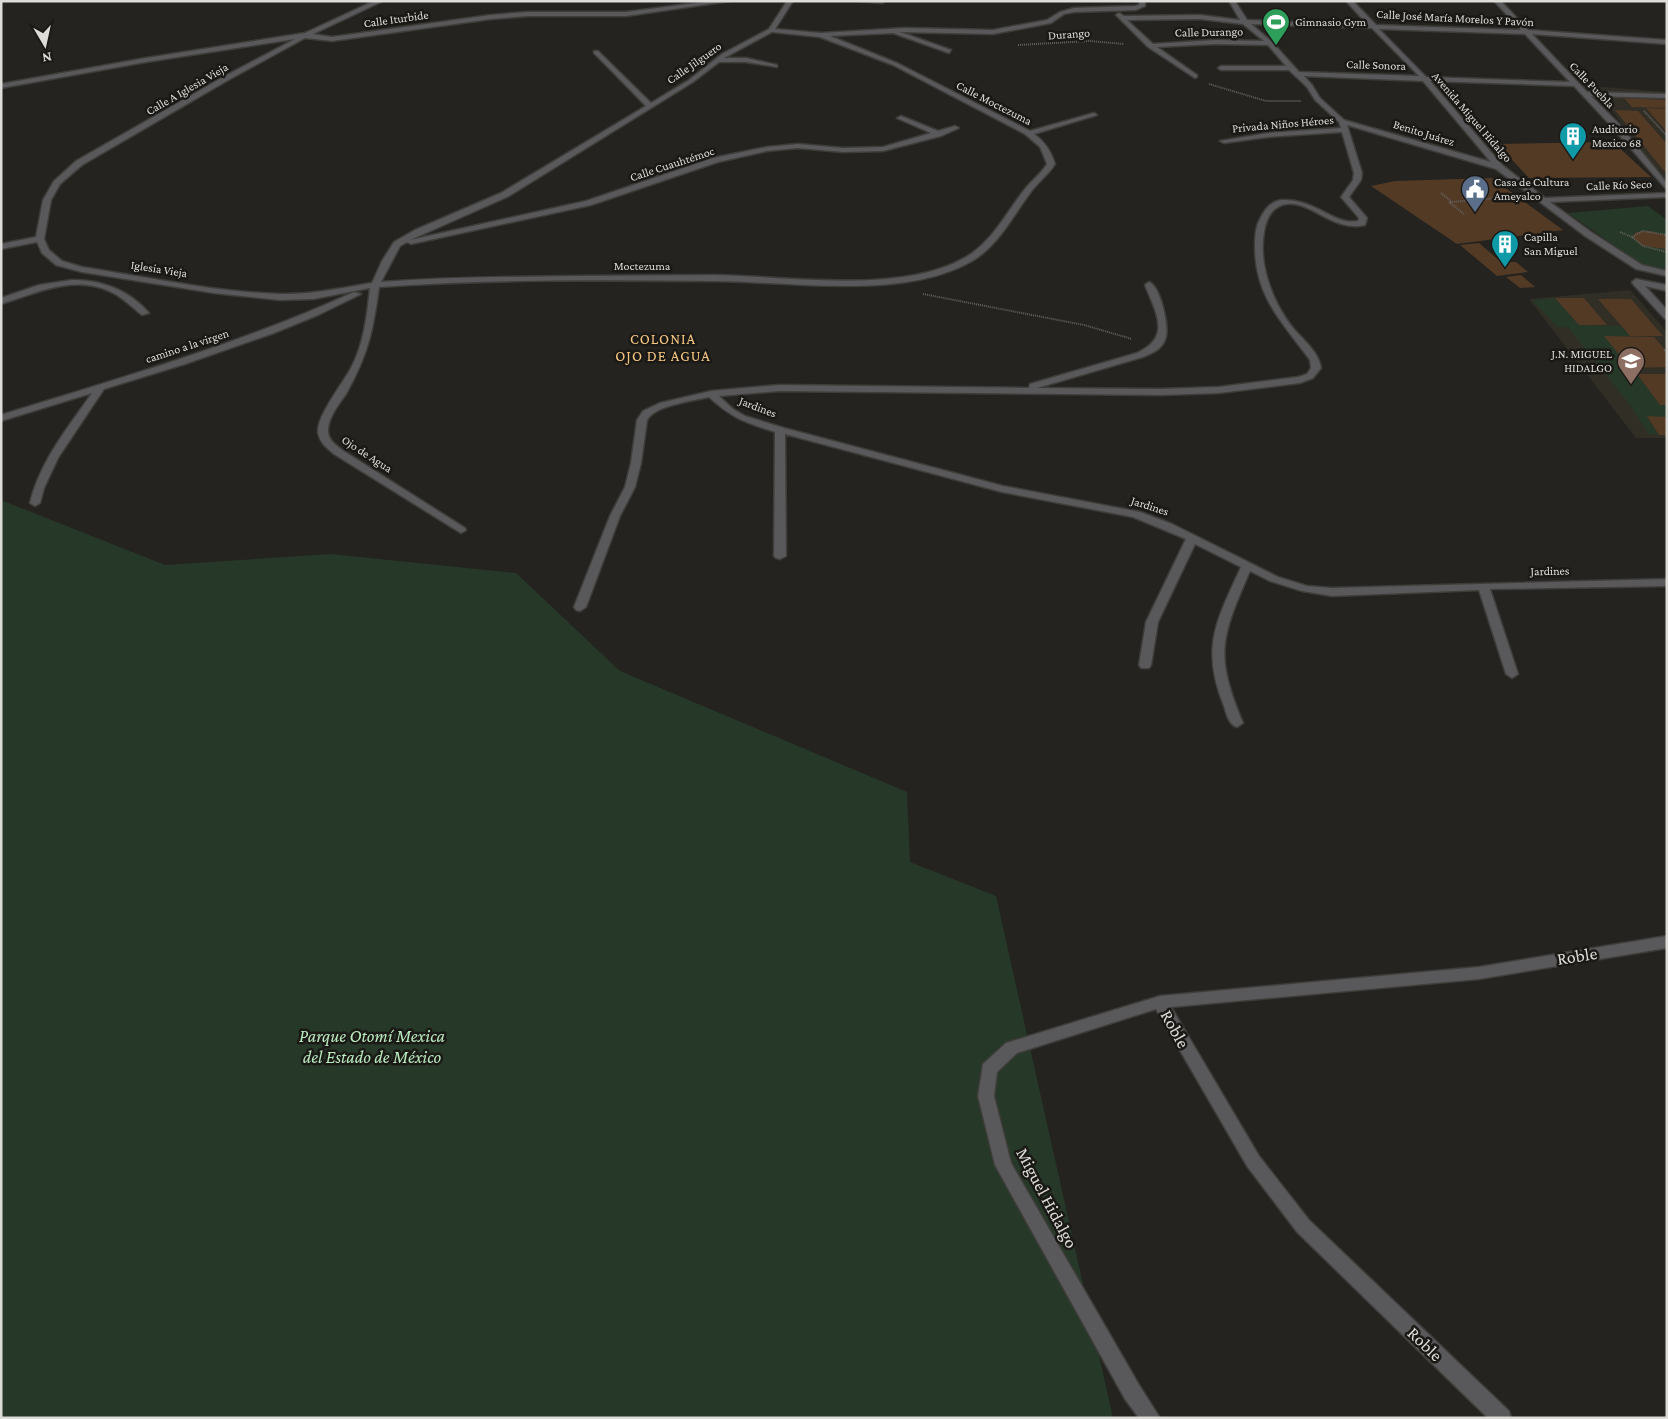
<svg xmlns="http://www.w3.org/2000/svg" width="1668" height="1419" font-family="'Crimson Pro',serif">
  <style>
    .built { fill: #312e25 }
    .green { fill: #263828 }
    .building { fill: #533a25 }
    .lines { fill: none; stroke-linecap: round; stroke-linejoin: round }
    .minor-casing { stroke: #3e3d39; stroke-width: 3 }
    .path { stroke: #62615d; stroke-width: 2; stroke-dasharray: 1 1; stroke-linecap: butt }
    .minor { fill: #59585a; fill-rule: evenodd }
    .labels { text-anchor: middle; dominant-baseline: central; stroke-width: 5; stroke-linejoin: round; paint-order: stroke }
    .far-street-label { font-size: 12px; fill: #dddcd9; stroke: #1b1916 }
    .far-poi-label { font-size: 12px; fill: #dddcd9; stroke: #1b1916; text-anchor: start }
    .far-quarter-label { font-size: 15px; letter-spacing: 1px; fill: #f5c783; stroke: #1b1916 }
    .near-street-label { font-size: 18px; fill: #dddcd9; stroke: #1b1916 }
    .near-park-label { font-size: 18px; font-style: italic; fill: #b9eabe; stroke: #1b1916 }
  </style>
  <rect width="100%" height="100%" fill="#24231f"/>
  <g class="built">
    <path d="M1578 85 1667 92V184L1601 96Z"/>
    <path d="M1630 290 1667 332V438H1636L1529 299Z"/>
  </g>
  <g class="green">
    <path d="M1648 206 1667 220V270L1647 268 1568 213Z"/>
    <path d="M1555 298 1579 325 1621 326 1630 336 1605 337 1630 368H1634L1660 405H1667V417H1647L1659 435 1649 434 1630 405 1569 328 1557 327 1532 300Z"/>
    <path d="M1 500 165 565 331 554 516 573 620 671 907 792 910 862 996 896 1113 1418H1Z"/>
  </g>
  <g class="building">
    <path d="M1624 98 1667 100V108L1632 107Z"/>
    <path d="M1646 108 1667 109V132Z"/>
    <path d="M1615 110 1638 111 1667 144V171H1664Z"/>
    <path d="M1613 142 1651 177 1529 178 1497 144Z"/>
    <path d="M1492 178 1563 230 1457 244 1371 186 1395 181Z"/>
    <path d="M1648 231 1667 235V249L1643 246 1632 237 1636 232Z"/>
    <path d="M1479 243 1501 262H1516L1528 272 1497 276 1460 245Z"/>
    <path d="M1521 275 1535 287 1520 288 1506 277Z"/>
    <path d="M1555 298H1584L1607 325H1579Z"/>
    <path d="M1598 299H1631L1663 336H1630Z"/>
    <path d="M1604 336 1654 337 1667 352V367L1630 368Z"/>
    <path d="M1637 374H1667V405H1660Z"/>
    <path d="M1647 416 1667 417V435H1659Z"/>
  </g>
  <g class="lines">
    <g class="minor-casing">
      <g id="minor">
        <path d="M374 1H383L313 34 332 37 491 15 528 12H626L711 1H730L626 16H528L491 19 332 41 305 38 230 79 82 165 60 184 51 200 44 239 49 250 62 261 82 267C147 277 214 292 280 294 311 295 341 288 372 283L382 261 394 242 415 230 501 193 646 106 594 53V51H598L651 103 689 80 722 54 769 29 787 1H793L775 29 821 33 905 28 993 30 1047 20 1060 12 1074 8 1135 6 1139 5V1H1145V6L1136 10 1074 12 1064 14 1051 23 993 34 900 32 951 50 949 53 893 33 830 36 897 63 1030 131 1094 113 1097 115 1034 134C1045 142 1051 151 1055 164 1048 175 1038 182 1030 193 1012 217 999 245 972 261 903 301 789 281 711 281 601 280 489 279 379 287 373 331 368 355 346 394 339 404 327 419 328 432 329 441 336 445 342 450L465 528 466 530 461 533 334 454C327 448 320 443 318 433 316 417 343 383 351 368 364 344 367 315 370 288L313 299 280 300 214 293 82 272 56 265 42 253 37 242 1 249V244L36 237 43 200 54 181 76 161 225 76 295 39 146 62 1 88V84L146 58 305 33ZM772 32 820 37 893 65 1025 134 1040 147 1047 164C1041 174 1032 180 1025 189 1006 213 993 241 966 257 902 295 786 276 713 275 666 275 620 276 573 276 509 277 445 277 381 282L400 246 407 242 411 244 591 205 718 162 767 151 798 148 843 152 883 151 941 136 959 128 955 126 938 131 901 116 897 118 899 119 931 133 883 147 843 148 798 144 767 147 713 158 586 201 410 240 507 197 693 82 719 62H746L777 67V65L746 58H724Z"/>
        <path d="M858 1H885L882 3Z"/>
        <path d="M1229 1H1235L1247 20 1368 25 1346 1H1353L1376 25 1521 30 1494 1H1501L1528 30 1667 40V44L1532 34 1587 92 1667 94V98L1591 96 1619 124 1667 183V190L1613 128 1574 86 1430 81 1502 165 1545 198 1667 193V197L1550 202 1591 232 1642 265 1667 271V276L1636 269 1585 236 1496 169 1347 125 1362 173 1361 180 1349 197 1367 218 1365 225C1331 233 1309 197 1282 205 1270 209 1266 221 1264 232 1258 265 1273 303 1293 328 1303 340 1319 352 1321 368L1313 378 1300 383 1219 393 1161 395 779 391 719 396 733 409 745 416 784 428 1003 486 1140 512 1172 524 1278 577 1307 586 1332 588 1667 579V586L1490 589 1518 674 1512 678 1506 674 1479 590 1332 596 1302 591 1270 581 1250 571C1221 638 1214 654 1243 723L1237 727C1229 725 1226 713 1224 706 1200 647 1217 620 1241 567L1195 544 1158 622 1151 665 1149 668H1141L1139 665 1146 622 1186 539 1133 517 1002 492 785 434 786 556 780 559 776 558 774 556 775 432C745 422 733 419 709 397 693 401 655 405 647 420L641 463 635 487 620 516 586 607 580 611 576 610 574 607 610 516 625 487 631 463 637 420 643 411 660 403 711 391 779 385 1029 388 1030 384 1137 353C1172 337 1156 313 1145 285L1149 282C1161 287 1170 329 1165 340 1161 350 1152 353 1143 357L1037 388 1161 389 1219 387 1298 377 1307 374 1311 368 1310 360C1283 323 1256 298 1255 249 1255 239 1255 228 1260 219 1264 210 1271 201 1282 200 1314 198 1335 226 1358 221L1359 218 1341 197 1353 180 1354 173 1342 132 1268 137 1224 143 1220 141 1268 133 1341 128 1339 122 1315 100 1307 87 1289 70H1221L1218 68 1221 66H1286L1268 45 1215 44 1157 47 1197 75V77L1195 78 1148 47 1116 15 1119 13 1124 16 1200 15 1240 20ZM1200 19 1243 24 1264 41 1215 40 1153 44 1127 20ZM1251 24 1372 28 1419 76 1299 72 1272 42ZM1379 29 1525 34 1570 82 1426 77ZM1304 76 1423 81 1491 162 1344 120 1320 98 1312 85Z"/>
        <path d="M1636 279 1667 285V291L1645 286 1667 310V319L1664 318 1633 284 1632 282Z"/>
        <path d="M72 280C102 280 129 290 149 313L142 315C132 307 122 297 111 292 74 274 37 293 1 304V298L39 285Z"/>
        <path d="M354 292 361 294 318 315 274 333 185 364 104 389 58 458 44 488 40 503 35 506 30 503C40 461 68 428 92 393L1 421V415C120 378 240 344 354 292Z"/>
        <path d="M1667 936V948L1479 979 1171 1007 1259 1156 1309 1220 1509 1411 1511 1418H1488L1297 1232 1247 1166 1156 1009 1017 1053 997 1072 994 1096 1011 1163 1139 1385 1160 1418H1139L1125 1399 995 1165 978 1096 983 1064 1006 1043 1160 996 1479 967Z"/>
      </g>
    </g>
    <g class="path">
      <path d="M1018 45 1090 41 1124 44"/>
      <path d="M1209 84 1266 101H1301"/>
      <path d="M1644 111 1667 136"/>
      <path d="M1441 193 1452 202 1509 197"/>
      <path d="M1451 202H1449L1464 214"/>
      <path d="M1620 232 1632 237 1643 246 1667 252"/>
      <path d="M1632 237 1643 231 1667 235"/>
      <path d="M923 294 1084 325 1132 339"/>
      <path d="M1664 350H1667"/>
    </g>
    <use href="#minor" class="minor"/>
  </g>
  <defs>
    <g id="stadium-pin" transform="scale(1.4375)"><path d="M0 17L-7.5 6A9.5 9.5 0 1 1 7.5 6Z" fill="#2e9e5b" stroke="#1b1916"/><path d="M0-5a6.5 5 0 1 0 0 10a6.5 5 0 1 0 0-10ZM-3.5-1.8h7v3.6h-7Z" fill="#fff"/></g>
    <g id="building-pin" transform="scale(1.4375)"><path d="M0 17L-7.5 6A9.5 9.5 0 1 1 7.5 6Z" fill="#0f9aa8" stroke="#1b1916"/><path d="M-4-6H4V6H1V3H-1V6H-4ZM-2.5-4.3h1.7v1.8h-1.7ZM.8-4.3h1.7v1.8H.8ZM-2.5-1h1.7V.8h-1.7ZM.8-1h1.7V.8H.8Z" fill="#fff"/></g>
    <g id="civic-pin" transform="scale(1.4375)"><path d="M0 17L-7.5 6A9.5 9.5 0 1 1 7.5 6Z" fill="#5c6f8a" stroke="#1b1916"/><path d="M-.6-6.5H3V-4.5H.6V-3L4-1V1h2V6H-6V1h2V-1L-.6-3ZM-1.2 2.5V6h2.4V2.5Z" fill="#fff"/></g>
    <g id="school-pin" transform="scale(1.4375)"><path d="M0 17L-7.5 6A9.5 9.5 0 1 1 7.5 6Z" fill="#8d6e63" stroke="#1b1916"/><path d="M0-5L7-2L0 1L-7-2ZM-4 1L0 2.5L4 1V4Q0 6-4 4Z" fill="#fff"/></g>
  </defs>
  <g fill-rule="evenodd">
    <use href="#stadium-pin" x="1276" y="22"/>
    <use href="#building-pin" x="1573" y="136"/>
    <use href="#civic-pin" x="1475" y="189"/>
    <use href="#building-pin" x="1505" y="244"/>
    <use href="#school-pin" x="1631" y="361"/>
  </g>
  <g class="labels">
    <g class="far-street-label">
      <text transform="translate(1455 18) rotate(3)">Calle José María Morelos Y Pavón</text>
      <text transform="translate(396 19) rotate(-8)">Calle Iturbide</text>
      <text transform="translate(1209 32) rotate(-1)">Calle Durango</text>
      <text transform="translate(1069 34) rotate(-4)">Durango</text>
      <text transform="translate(694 63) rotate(-35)">Calle Jilguero</text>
      <text transform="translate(1376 65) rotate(2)">Calle Sonora</text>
      <text transform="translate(1592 85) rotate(46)">Calle Puebla</text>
      <text transform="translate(187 89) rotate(-30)">Calle A Iglesia Vieja</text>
      <text transform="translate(994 103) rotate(27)">Calle Moctezuma</text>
      <text transform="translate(1472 117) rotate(49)">Avenida Miguel Hidalgo</text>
      <text transform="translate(1283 124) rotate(-5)">Privada Niños Héroes</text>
      <text transform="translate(1424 133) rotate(17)">Benito Juárez</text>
      <text transform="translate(672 164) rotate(-18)">Calle Cuauhtémoc</text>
      <text transform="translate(1619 185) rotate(-2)">Calle Río Seco</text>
      <text x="642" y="266">Moctezuma</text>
      <text transform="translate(159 269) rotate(9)">Iglesia Vieja</text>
      <text transform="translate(187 346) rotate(-18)">camino a la virgen</text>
      <text transform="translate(758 407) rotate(21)">Jardines</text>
      <text transform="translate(367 454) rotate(33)">Ojo de Agua</text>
      <text transform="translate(1150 506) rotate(18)">Jardines</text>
      <text transform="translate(1550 571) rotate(-1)">Jardines</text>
    </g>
    <g class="far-poi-label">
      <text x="1295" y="22">Gimnasio Gym</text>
      <text x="1592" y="129">Auditorio<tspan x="1592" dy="14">Mexico 68</tspan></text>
      <text x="1494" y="182">Casa de Cultura<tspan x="1494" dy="14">Ameyalco</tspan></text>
      <text x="1524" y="237">Capilla<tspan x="1524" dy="14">San Miguel</tspan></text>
      <text x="1612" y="354" text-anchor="end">J.N. MIGUEL<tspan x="1612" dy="14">HIDALGO</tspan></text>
    </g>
    <g class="far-quarter-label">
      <text x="663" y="339">COLONIA<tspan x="663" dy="17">OJO DE AGUA</tspan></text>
    </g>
    <g class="near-street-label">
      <text transform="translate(1577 956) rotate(-9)">Roble</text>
      <text transform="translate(1175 1029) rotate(61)">Roble</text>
      <text transform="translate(1047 1198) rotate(62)">Miguel Hidalgo</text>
      <text transform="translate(1425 1344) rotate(44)">Roble</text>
    </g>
    <g class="near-park-label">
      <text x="372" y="1036">Parque Otomí Mexica<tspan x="372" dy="21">del Estado de México</tspan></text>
    </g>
  </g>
  <rect width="1668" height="1419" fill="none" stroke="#dddcd9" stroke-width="5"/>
  <g transform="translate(45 45) rotate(171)" stroke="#1b1916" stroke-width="4" paint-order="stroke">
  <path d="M0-4L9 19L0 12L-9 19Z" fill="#dddcd9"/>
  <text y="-8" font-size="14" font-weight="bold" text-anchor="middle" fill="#dddcd9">N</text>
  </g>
</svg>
